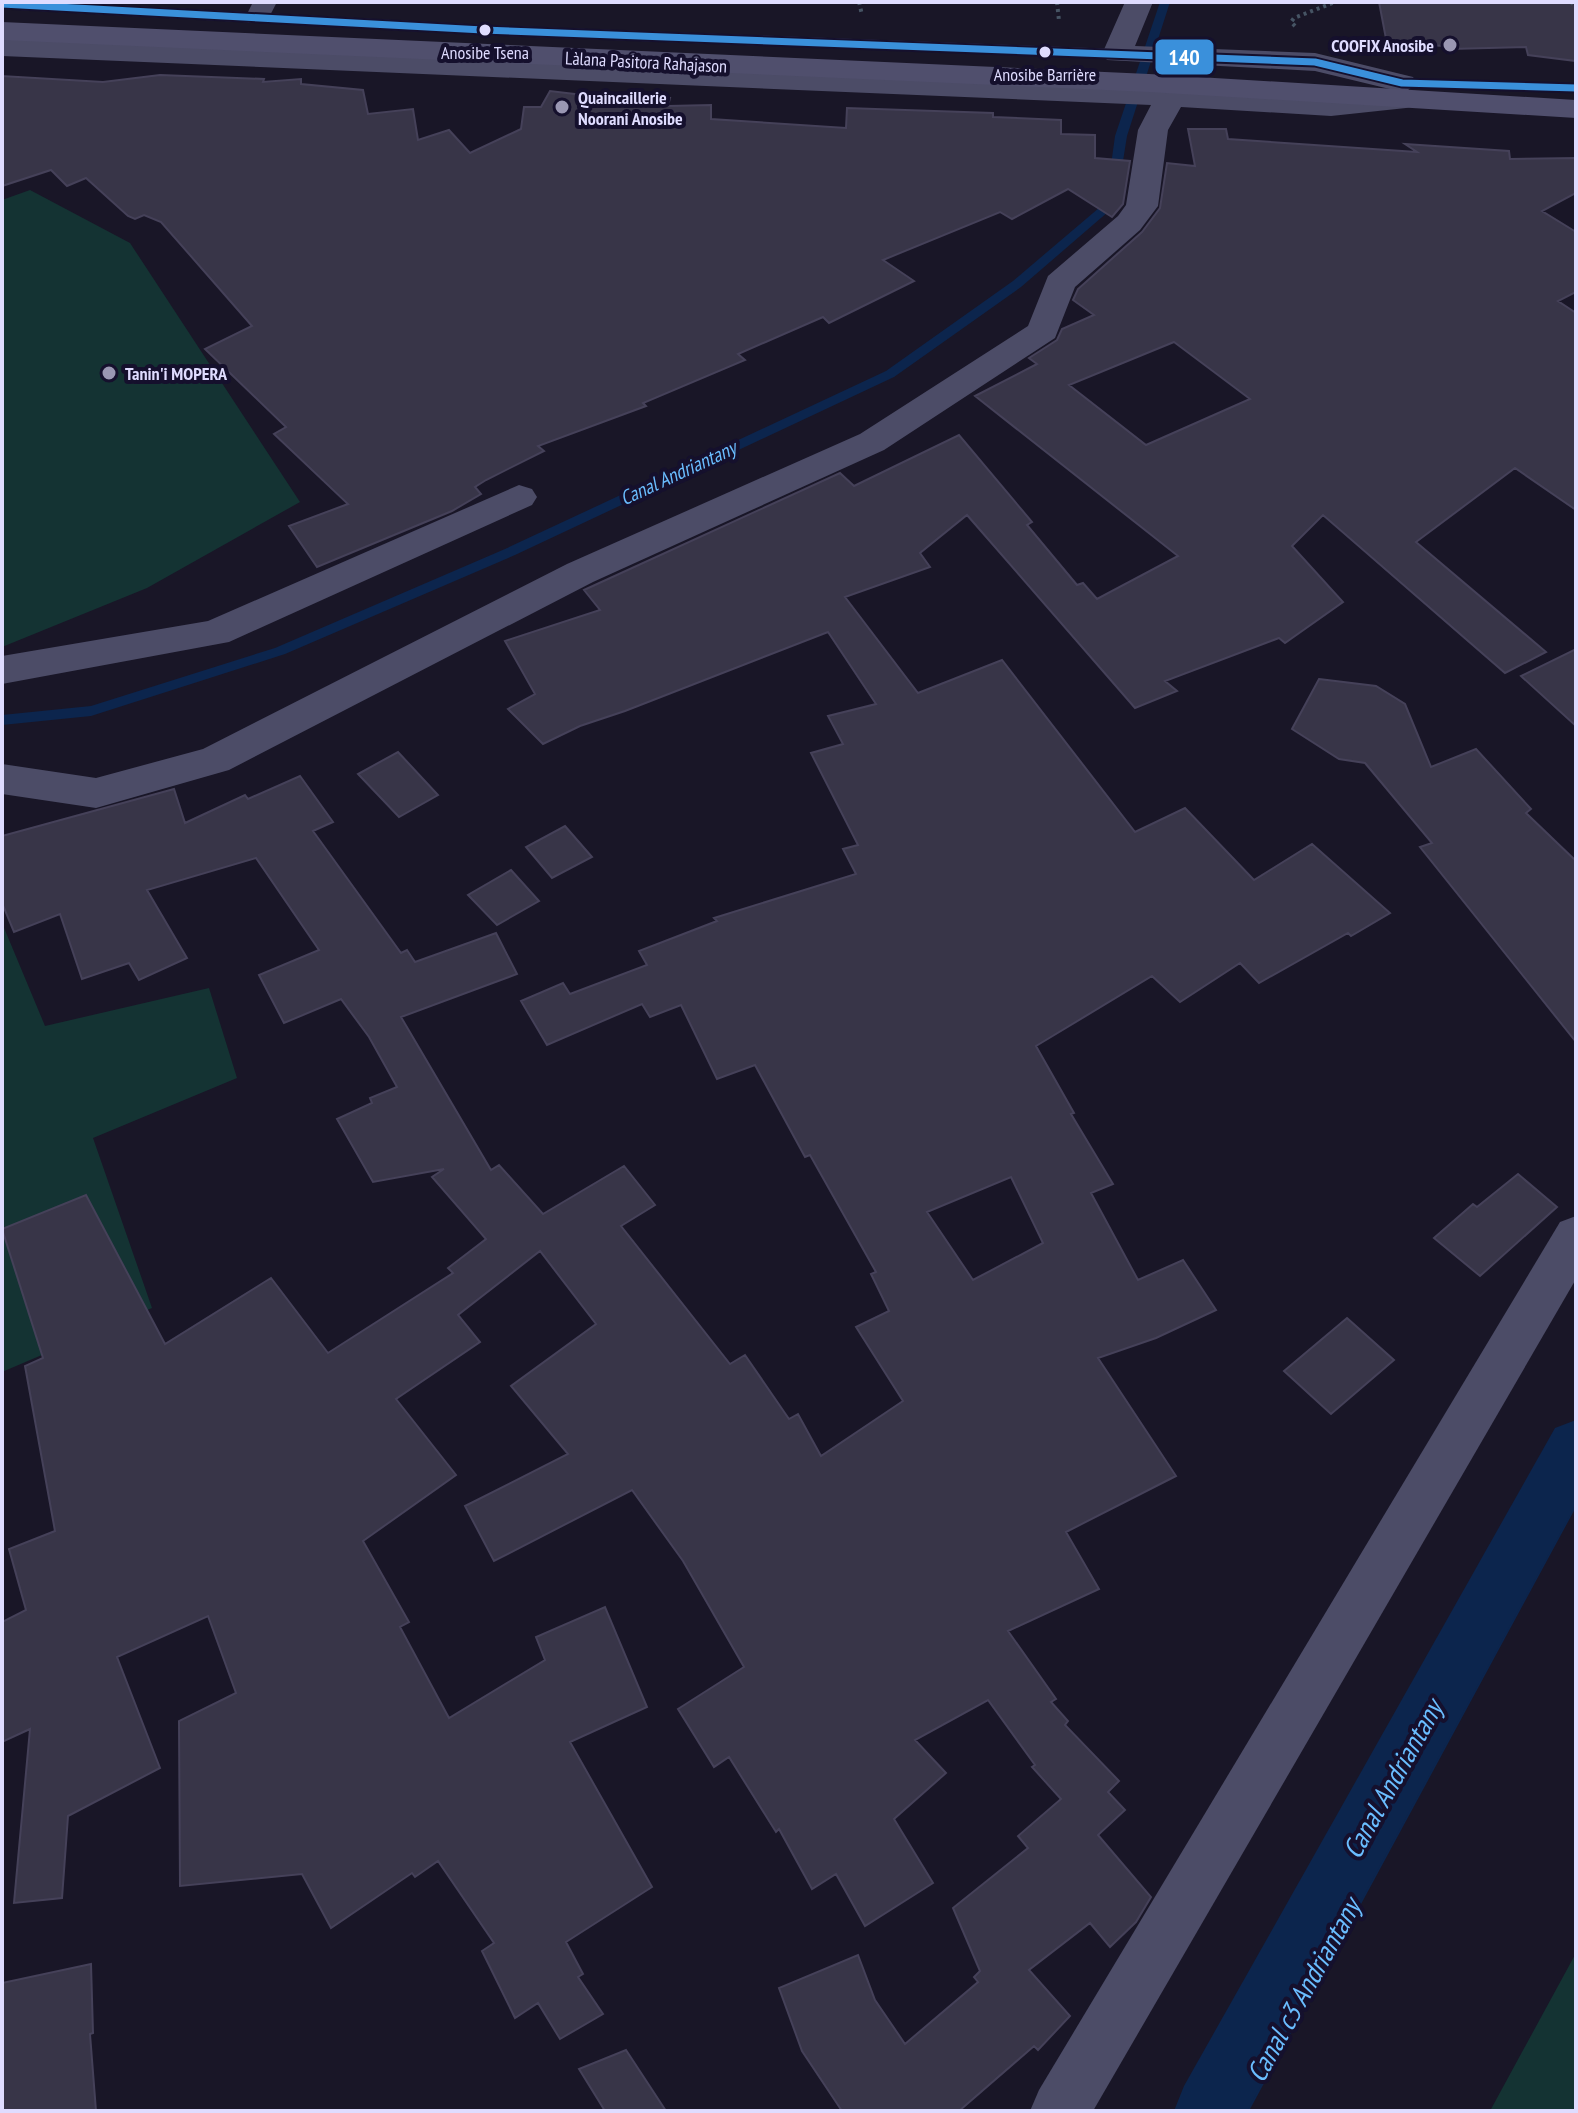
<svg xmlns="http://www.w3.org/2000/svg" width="1578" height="2113" font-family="'PT Sans Narrow',sans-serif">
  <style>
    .green { fill: #143333 }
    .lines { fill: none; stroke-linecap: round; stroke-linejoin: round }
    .stream { fill: #0c254d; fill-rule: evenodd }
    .canal { fill: #0c254d; fill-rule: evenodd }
    .building { fill: #383548; stroke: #454159; stroke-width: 2; fill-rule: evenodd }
    .path { stroke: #465464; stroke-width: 4; stroke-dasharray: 3 4; stroke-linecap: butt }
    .service { fill: #4c4c67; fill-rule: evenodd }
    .pedestrian { fill: #4c4c67; fill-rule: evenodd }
    .minor { fill: #4c4c67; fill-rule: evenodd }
    .secondary { fill: #504f6d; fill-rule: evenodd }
    .bus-1-casing { stroke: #15102d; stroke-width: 11 }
    .bus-1 { stroke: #3a90db; stroke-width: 7 }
    .bus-dot { fill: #dfdcff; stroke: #15102d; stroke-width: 3 }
    .poi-dot { fill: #9a97b3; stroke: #15102d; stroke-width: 3 }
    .labels { text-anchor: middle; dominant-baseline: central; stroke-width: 8; stroke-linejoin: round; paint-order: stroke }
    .far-poi-label { font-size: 18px; font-weight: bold; fill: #dfdcff; stroke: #15102d; text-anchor: start }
    .far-bus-label { font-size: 18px; fill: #dfdcff; stroke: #15102d }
    .far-street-label { font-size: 18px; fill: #dfdcff; stroke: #15102d }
    .far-water-label { font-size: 20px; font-style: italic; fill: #6abdff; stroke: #15102d }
    .near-water-label { font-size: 28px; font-style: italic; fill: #6abdff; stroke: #15102d }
    .line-badge { stroke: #15102d; stroke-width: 3 }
    .badge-label { font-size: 22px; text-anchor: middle; font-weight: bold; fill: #fff }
  </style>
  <rect width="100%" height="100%" fill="#191627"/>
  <g class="green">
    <path d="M30 190 130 243 300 502 147 588 2 647V200Z"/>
    <path d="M2 923 45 1026 209 988 237 1078 93 1138 152 1308 2 1372Z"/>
    <path d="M1576 1953V2111H1490Z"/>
  </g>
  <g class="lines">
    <g class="stream">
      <path d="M1160 2H1170L1127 136 1116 205 1021 287 894 377 515 555 285 654 91 716 2 725V715L91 706 275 648 505 549 886 371 1013 281 1106 202 1115 136Z"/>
      <path d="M1576 1480V1507L1249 2111H1226L1570 1483Z"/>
    </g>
    <path class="canal" d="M1576 1420V1504L1247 2111H1174L1184 2086 1555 1428Z"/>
  </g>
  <g class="building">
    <path d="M1379 2H1576V61L1528 55 1526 47 1451 49 1449 46 1387 44Z"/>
    <path d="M160 75 264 79 263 82 301 79V84L363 90 368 114 413 109 418 140 449 130 470 153 521 129 524 107H541L550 91 609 98V95L670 98 668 106 711 105V119L846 128 847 108 993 113V117L1061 120V134L1095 135V158L1130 161 1123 204 1112 217 1068 189 1012 219 1000 212 883 260 914 281 829 323 823 317 738 354 745 360 643 403 646 406 538 446 544 451 486 480 475 487 481 494 452 511 317 567 289 526 348 504 274 434 286 427 205 349 252 326 161 222 144 215 135 219 128 216 86 178 67 186 51 170 2 186V76L103 82Z"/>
    <path d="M1188 129H1226L1228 139 1417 152 1405 144 1509 151 1510 159 1576 158V193L1542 211 1576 232V292L1558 301 1576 313V510L1515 468 1416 542 1546 652 1505 673 1323 515 1292 546 1343 602 1285 643 1279 638 1165 681 1177 691 1135 708 967 515 920 553 930 567 845 597 918 693 1002 660 1135 832 1185 808 1254 880 1312 844 1390 913 1351 936 1348 933 1259 983 1240 963 1180 1002 1152 976 1036 1046 1074 1113 1071 1114 1113 1184 1091 1193 1138 1280 1183 1260 1216 1310 1156 1338 1098 1358 1176 1476 1066 1532 1099 1589 1008 1631 1056 1699 1051 1702 1068 1721 1065 1725 1119 1781 1108 1792 1125 1810 1098 1835 1151 1897 1136 1922 1110 1947 1090 1923 1029 1970 1070 2016 1038 2050 1034 2046 959 2111H842L802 2051 779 1988 858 1955 875 2000 905 2044 978 1982 974 1977 980 1971 953 1908 1028 1848 1018 1836 1061 1799 1032 1767 1035 1765 988 1700 915 1740 946 1773 894 1819 933 1883 865 1926 836 1874 812 1889 779 1829 776 1832 729 1757 714 1767 678 1709 744 1667 683 1561 632 1490 494 1561 465 1506 568 1454 511 1386 596 1324 540 1251 458 1315 480 1342 396 1399 456 1475 363 1541 409 1622 400 1627 449 1718 545 1660 536 1637 605 1607 647 1707 570 1742 652 1887 566 1942 583 1974 578 1977 603 2014 560 2039 538 2003 515 2018 482 1951 494 1943 438 1861 415 1877 412 1873 331 1928 302 1874 180 1886 179 1721 236 1693 208 1616 117 1657 160 1768 68 1816 62 1898 14 1903 30 1729 2 1742V1622L26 1610 9 1549 55 1531 25 1366 43 1358 2 1229 86 1195 165 1344 271 1278 328 1353 453 1273 448 1268 486 1239 432 1177 444 1169 373 1182 337 1119 372 1103 370 1098 397 1087 369 1037 341 999 284 1023 259 975 319 950 256 858 147 890 187 958 139 980 129 963 82 979 60 914 14 932 2 903V836L174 789 185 823 245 795 248 799 300 776 333 822 313 831 401 953 407 950 415 962 496 933 517 974 401 1017 491 1170 499 1165 543 1214 624 1166 655 1205 621 1226 730 1364 745 1355 789 1419 798 1414 821 1456 903 1401 856 1327 889 1311 871 1274 876 1272 810 1155 805 1157 755 1065 717 1079 681 1005 650 1017 642 1004 547 1045 521 1001 563 983 570 994 647 965 639 951 717 921 714 918 856 874 843 849 858 845 811 753 843 744 828 716 876 704 828 632 625 711 580 726 543 744 508 709 535 694 505 641 600 610 584 590 840 473 854 486 959 435 1032 522 1027 525 1077 585 1083 583 1097 599 1178 556 975 396 1037 364 1029 358 1057 340 1062 329 1094 315 1073 300 1078 289 1142 232 1160 208 1167 163 1195 166ZM1174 342 1250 399 1146 445 1069 385ZM1011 1177 1043 1243 973 1280 927 1212Z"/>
    <path d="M1576 649V726L1521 676Z"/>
    <path d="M1319 679 1376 686 1405 704 1431 767 1476 749 1531 809 1526 813 1576 861V1042L1420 847 1432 843 1365 763 1339 759 1292 729Z"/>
    <path d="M398 752 438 795 399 817 358 774Z"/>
    <path d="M565 826 592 857 552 878 526 847Z"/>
    <path d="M511 870 539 901 497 925 468 895Z"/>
    <path d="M1518 1174 1557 1207 1480 1276 1434 1238 1473 1204 1477 1207Z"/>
    <path d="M1347 1318 1394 1360 1331 1414 1284 1371Z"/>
    <path d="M91 1964 93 2033 90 2034 96 2111H2V1983Z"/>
    <path d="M626 2050 666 2111H605L579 2069Z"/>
  </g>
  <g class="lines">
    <g class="path">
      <path d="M859 2 862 15"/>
      <path d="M1057 2 1059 21"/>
      <path d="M1571 2 1576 7"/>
      <path d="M1295 26 1291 22 1294 18 1335 2"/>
    </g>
    <path class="service" d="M2 2H59L483 25 1117 49 1126 54 1117 59 483 35 2 9Z"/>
    <path class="pedestrian" d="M253 2H277L266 23H248L245 18Z"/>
    <g class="minor">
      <path d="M1125 2H1153L1135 46 1315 53 1413 77 1417 83 1408 90 1417 93 1421 99 1417 105 1406 108 1331 116 1181 107 1168 130 1158 206 1140 230 1075 287 1055 338 884 450 593 582 229 770 96 808 2 794V764L96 778 203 749 567 564 860 434 1028 326 1048 276 1118 216 1126 205 1138 130 1151 105 2 56V38L1171 88 1331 98 1398 91 1315 71 1107 60 1102 54Z"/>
      <path d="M519 485 532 489 537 497 532 505 229 642 2 684V656L208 621Z"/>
      <path d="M1576 1216V1279L1093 2111H1030L1039 2090 1560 1222Z"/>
    </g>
    <path class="secondary" d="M2 22 1149 74 1576 100V118L1149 92 2 40Z"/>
    <g class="bus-1-casing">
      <path id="bus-1" d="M2 4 483 30 1315 62 1402 83 1576 88"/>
    </g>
    <use href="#bus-1" class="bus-1"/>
  </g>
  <g class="bus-dot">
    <circle cx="485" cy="30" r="7"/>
    <circle cx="1045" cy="52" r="7"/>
  </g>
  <g class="poi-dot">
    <circle cx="1450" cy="45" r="8"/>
    <circle cx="562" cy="107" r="8"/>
    <circle cx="109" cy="373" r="8"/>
  </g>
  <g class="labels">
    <g class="far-poi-label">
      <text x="1434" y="45" text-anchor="end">COOFIX Anosibe</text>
      <text x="578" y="97">Quaincaillerie<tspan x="578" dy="21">Noorani Anosibe</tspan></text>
      <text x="125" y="373">Tanin'i MOPERA</text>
    </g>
    <g class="far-bus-label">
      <text x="485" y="52">Anosibe Tsena</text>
      <text x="1045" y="74">Anosibe Barrière</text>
    </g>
    <g class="far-street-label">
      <text transform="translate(646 62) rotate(3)">Làlana Pasitora Rahajason</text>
    </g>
    <g class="far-water-label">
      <text transform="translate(678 473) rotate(-25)">Canal Andriantany</text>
    </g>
    <g class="near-water-label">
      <text transform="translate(1392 1779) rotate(-61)">Canal Andriantany</text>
      <text transform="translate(1303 1990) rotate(-61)">Canal c3 Andriantany</text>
    </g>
  </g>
  <rect class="line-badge" x="1154" y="38" width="61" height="38" rx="8" fill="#3a90db"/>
  <g class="badge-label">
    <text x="1184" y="65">140</text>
  </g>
  <rect width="1578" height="2113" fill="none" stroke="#dfdcff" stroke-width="8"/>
</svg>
